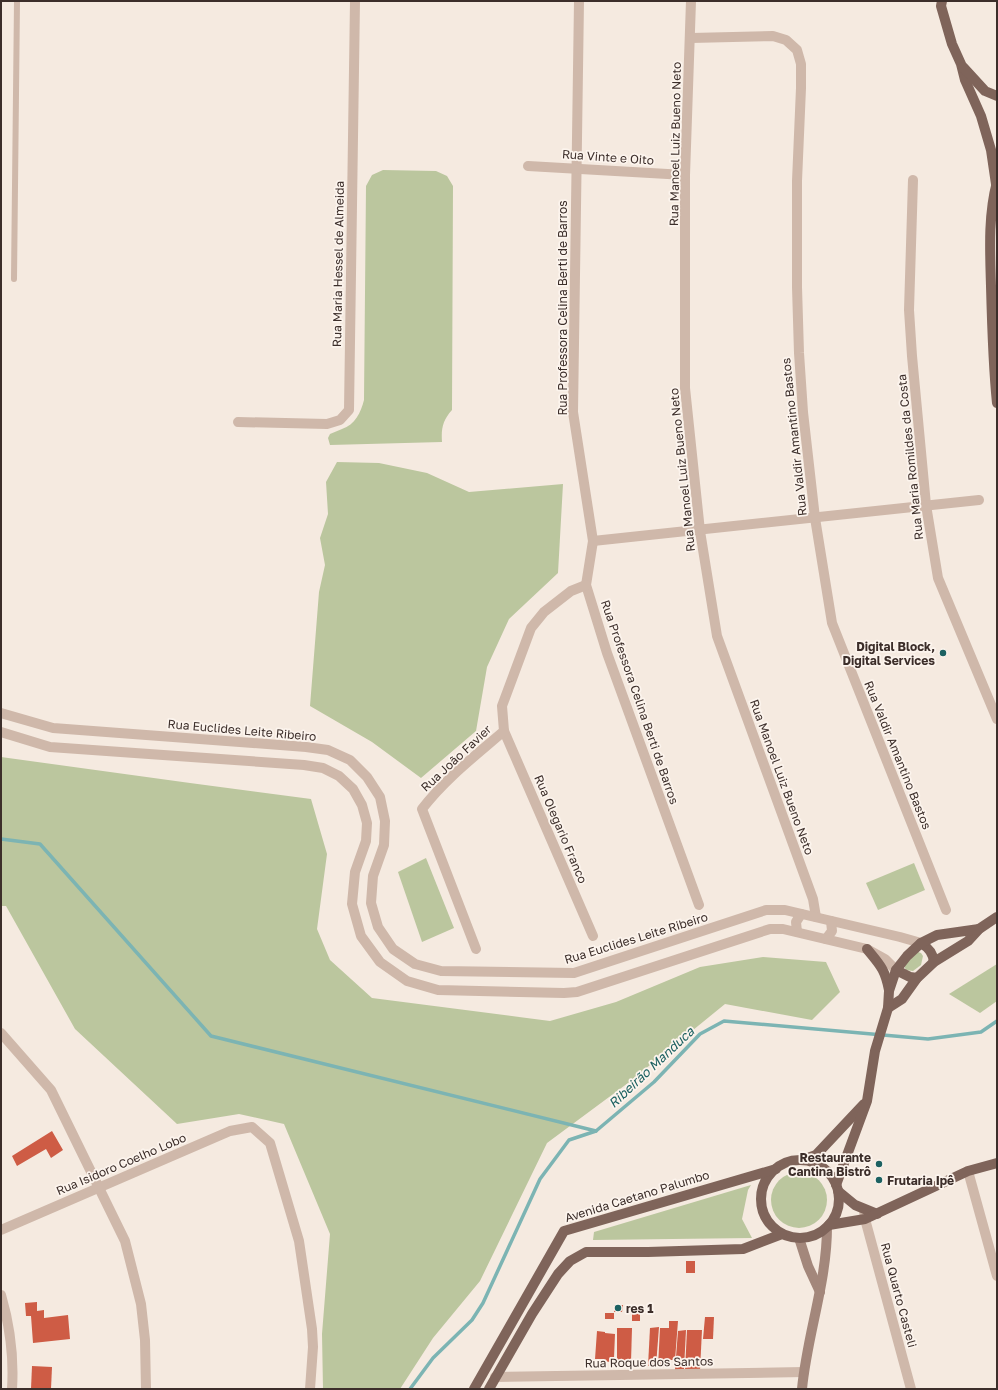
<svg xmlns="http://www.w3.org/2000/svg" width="998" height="1390" font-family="'Golos Text',sans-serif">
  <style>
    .green { fill: #bbc69e }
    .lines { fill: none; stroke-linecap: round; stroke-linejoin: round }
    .stream { stroke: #7cb4b3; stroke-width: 3.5 }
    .building { fill: #ce5c45 }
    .service { stroke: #cfb8aa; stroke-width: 6 }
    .minor { stroke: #cfb8aa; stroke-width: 10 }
    .secondary { stroke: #a3877b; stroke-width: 10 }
    .primary { stroke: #7f645a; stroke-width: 10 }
    .poi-dot { fill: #1c6161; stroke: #fcf4ed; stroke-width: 1.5 }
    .labels { text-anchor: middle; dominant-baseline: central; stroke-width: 3.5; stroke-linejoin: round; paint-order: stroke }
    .street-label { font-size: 12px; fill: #3c2e2a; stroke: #fcf4ed }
    .poi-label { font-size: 12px; font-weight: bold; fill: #3c2e2a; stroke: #fcf4ed; text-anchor: end }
    .water-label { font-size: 13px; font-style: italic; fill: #1c6161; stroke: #fcf4ed }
  </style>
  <rect width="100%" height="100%" fill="#f5eae0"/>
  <g class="green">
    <path d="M383 170 436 171 447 176 453 186 452 410C443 420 441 428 442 442L330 445 328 438 330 434C334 432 338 431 342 429 355 425 361 412 364 400L366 186 372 175Z"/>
    <path d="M337 462 379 463 427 473 469 492 563 484 558 573 509 619 487 667 476 731 421 778 372 742 310 706 319 592 325 565 320 538 328 514 326 482Z"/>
    <path d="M1 757 190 783 311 799 327 854 317 929 330 960 372 998 550 1021 616 1002 700 967 763 957 826 962 840 992 812 1020 725 1004 628 1083 547 1143 480 1281 433 1338 400 1389H323L322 1334 330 1234 284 1124 239 1114 177 1124 75 1029 6 906H1Z"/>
    <path d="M426 858 454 928 422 942 398 872Z"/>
    <path d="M914 863 925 890 878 910 866 883Z"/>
    <path d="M918 952 921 953 923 956 921 965 913 971 906 970 904 966 905 964Z"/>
    <path d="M997 964V1001L980 1013 949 994Z"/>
    <circle cx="799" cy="1200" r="28"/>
    <path d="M751 1185 748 1190 742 1219 752 1238 593 1240 594 1232Z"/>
  </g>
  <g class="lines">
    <g class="stream">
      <path d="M1 839 40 844 211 1036 596 1131"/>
      <path d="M410 1389 433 1358 472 1320 483 1303 540 1179 569 1140 596 1131 654 1082 700 1034 724 1021 928 1039 981 1032 997 1021"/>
    </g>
  </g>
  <g class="building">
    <path d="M52 1131 63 1150 51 1158 46 1149 17 1166 12 1156Z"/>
    <rect x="686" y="1261" width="9" height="12"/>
    <path d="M37 1302V1311L44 1310V1318L68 1315 70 1339 33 1343 31 1316H26L25 1303Z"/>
    <path d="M614 1305H623L622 1312H614Z"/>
    <rect x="605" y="1313" width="9" height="6"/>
    <path d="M640 1313V1321H632V1314Z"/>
    <path d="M705 1317H714L713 1339H703Z"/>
    <path d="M669 1321H678L675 1360H667L666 1367H658L660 1328H669Z"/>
    <path d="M659 1327 656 1366H648L650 1328Z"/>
    <path d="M617 1328H632L631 1362H617Z"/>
    <path d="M686 1330 684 1369 675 1370 678 1331Z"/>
    <path d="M687 1330H702L700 1370H685Z"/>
    <path d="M597 1331 605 1332V1333L615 1334 614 1358 610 1357V1362L604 1361V1359H595Z"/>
    <path d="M32 1366 52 1367 51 1389H31Z"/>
  </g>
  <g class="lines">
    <path class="service" d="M14 279 17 1"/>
    <g class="minor">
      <path d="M579 1 573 412 593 541 586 585 607 653 699 905"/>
      <path d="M691 1 685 175V388L700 531 717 636 813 899 816 917"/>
      <path d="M691 38 773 36 786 40 797 50 801 64V88L797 181V287L799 353 803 412 815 518 832 623 946 910"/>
      <path d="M528 166 685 175"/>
      <path d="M913 180 909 310 912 356 926 505 938 578 997 719"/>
      <path d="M238 422 327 424 340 420 349 410 355 1"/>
      <path d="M593 541 979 500"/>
      <path d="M1 713 53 728 306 747 328 750 350 760 367 777 380 797 385 821 384 845 373 876 371 903 378 927 393 949 415 964 441 971 574 973 766 910H785L900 937 921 943"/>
      <path d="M504 731 593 936"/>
      <path d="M1 732 50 747 304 765 323 768 339 776 353 789 362 805 367 823 366 841 355 872 352 904 361 936 380 962 407 981 438 990 564 993 577 992 770 929H783L867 949 885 959 896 970"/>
      <path d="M797 932 796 922 801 914"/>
      <path d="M826 939 832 931 831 921"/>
      <path d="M476 949 422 809C445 779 475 756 504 731L502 706 531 628 544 612 571 591 586 585"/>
      <path d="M1 1033 51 1090 125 1241 141 1304 145 1340 146 1389"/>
      <path d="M968 1171 997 1276"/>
      <path d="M864 1210 865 1219 911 1389"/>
      <path d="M1 1230 230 1131 252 1127 270 1143 299 1241 312 1329 313 1347 310 1389"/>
      <path d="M1 1295C10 1326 14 1358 12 1389"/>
      <path d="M495 1377 804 1372"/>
    </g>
    <g class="secondary">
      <path d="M799 1238 808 1266 820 1292"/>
      <path d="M802 1389C807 1335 827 1282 827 1227"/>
    </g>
    <g class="primary">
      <path d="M942 1 941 6 952 44 961 64 965 80 981 116 991 150 996 184"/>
      <path d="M963 67 985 91 997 96"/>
      <path d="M997 182C988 215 990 252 991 286 992 325 993 364 997 403"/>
      <path d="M921 943C929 948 933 953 934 962"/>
      <path d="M867 949C880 965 885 969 889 990"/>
      <path d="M896 970 910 977 917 978"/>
      <path d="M888 1008 902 999 917 978 934 962 968 941 979 929 997 917"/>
      <path d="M802 1160 816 1155 864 1104"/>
      <circle cx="800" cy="1199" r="39"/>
      <path d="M836 1185 867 1101 875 1051 888 1008 889 991 896 970 907 956 921 943 937 935 979 929"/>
      <path d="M838 1191 855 1205 877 1214"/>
      <path d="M829 1225 865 1219 968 1171 997 1163"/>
      <path d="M474 1389 564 1231 776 1169"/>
      <path d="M489 1389 532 1314 558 1274 570 1261 586 1252H648L743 1249 782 1234"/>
    </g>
  </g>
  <g class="poi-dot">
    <circle cx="943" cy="653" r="4"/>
    <circle cx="879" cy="1164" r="4"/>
    <circle cx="879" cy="1180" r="4"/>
    <circle cx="618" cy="1308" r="4"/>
  </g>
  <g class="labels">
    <g class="street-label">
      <text transform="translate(675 144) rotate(-89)">Rua Manoel Luiz Bueno Neto</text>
      <text transform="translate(608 157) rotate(4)">Rua Vinte e Oito</text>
      <text transform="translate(338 264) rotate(-89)">Rua Maria Hessel de Almeida</text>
      <text transform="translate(562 308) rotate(-90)">Rua Professora Celina Berti de Barros</text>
      <text transform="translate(794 437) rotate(-96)">Rua Valdir Amantino Bastos</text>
      <text transform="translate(910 457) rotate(-96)">Rua Maria Romildes da Costa</text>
      <text transform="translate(682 470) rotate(-96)">Rua Manoel Luiz Bueno Neto</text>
      <text transform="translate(640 702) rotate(71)">Rua Professora Celina Berti de Barros</text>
      <text transform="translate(242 730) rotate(5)">Rua Euclides Leite Ribeiro</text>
      <text transform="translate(898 755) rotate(68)">Rua Valdir Amantino Bastos</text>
      <text transform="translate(456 758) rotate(-43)">Rua João Favier</text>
      <text transform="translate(782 777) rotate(70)">Rua Manoel Luiz Bueno Neto</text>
      <text transform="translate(561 829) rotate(67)">Rua Olegario Franco</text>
      <text transform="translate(636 938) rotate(-17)">Rua Euclides Leite Ribeiro</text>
      <text transform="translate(121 1164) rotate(-23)">Rua Isidoro Coelho Lobo</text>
      <text transform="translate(637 1196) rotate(-17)">Avenida Caetano Palumbo</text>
      <text transform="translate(899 1295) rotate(75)">Rua Quarto Casteli</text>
      <text transform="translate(649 1362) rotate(-1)">Rua Roque dos Santos</text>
    </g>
    <g class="poi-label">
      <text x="935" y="646">Digital Block,<tspan x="935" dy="14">Digital Services</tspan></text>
      <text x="871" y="1157">Restaurante<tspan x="871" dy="14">Cantina Bistrô</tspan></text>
      <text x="887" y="1180" text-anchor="start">Frutaria Ipê</text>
      <text x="626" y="1308" text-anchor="start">res 1</text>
    </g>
    <g class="water-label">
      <text transform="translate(651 1067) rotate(-43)">Ribeirão Manduca</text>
    </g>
  </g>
  <rect width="998" height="1390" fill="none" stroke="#3c2e2a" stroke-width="4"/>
</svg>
